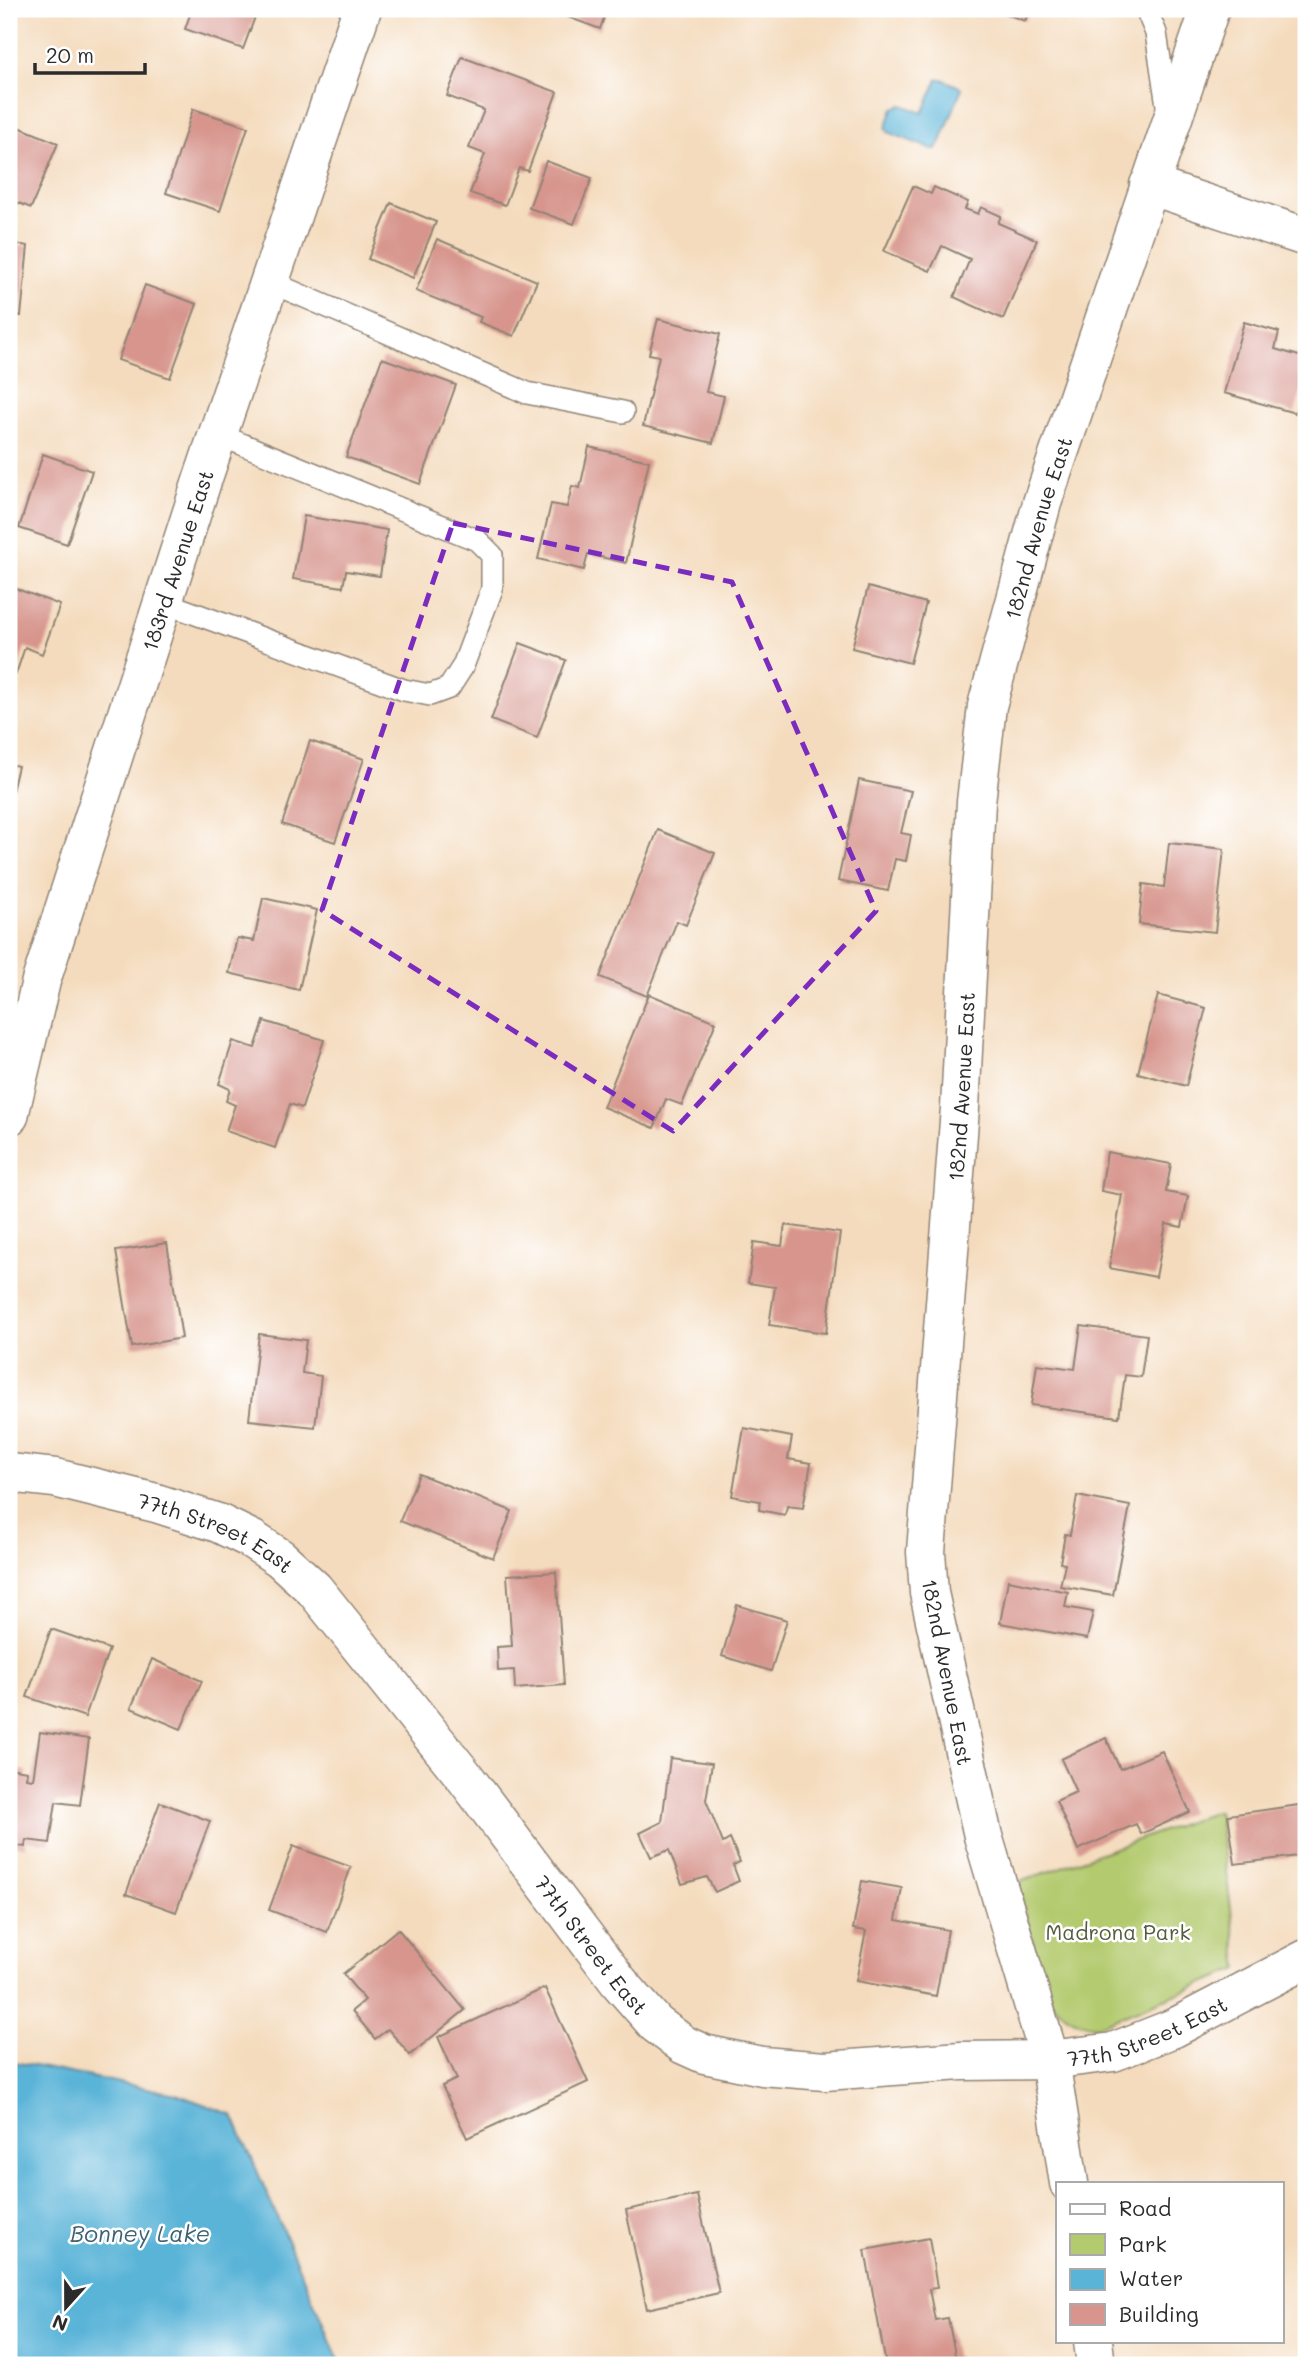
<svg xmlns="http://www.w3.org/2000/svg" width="1315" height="2374" font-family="Mali,sans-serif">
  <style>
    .green { fill: #b4ca6e; stroke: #707a4c; stroke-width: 2 }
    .water { fill: #5ab4d8; stroke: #427082; stroke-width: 2 }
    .building { fill: #d7958d }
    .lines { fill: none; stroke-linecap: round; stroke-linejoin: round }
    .lane-casing { stroke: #908374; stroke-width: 24 }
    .street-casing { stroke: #908374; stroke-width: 41 }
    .lane { stroke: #fff; stroke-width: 21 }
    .street { stroke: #fff; stroke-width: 38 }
    .marked { fill: none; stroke: #7b2cbf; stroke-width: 5; stroke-dasharray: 14 9; stroke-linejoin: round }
    .labels { text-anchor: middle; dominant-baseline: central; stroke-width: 5; stroke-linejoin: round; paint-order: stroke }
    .street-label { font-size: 21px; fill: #2b2b2b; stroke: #fff }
    .park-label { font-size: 21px; fill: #545b3f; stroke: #fff }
    .water-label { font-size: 23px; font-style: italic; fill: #3e6270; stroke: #fff }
  </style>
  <rect width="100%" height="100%" fill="#fff"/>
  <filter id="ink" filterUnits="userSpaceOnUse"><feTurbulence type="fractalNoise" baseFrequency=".0143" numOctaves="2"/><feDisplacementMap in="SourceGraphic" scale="14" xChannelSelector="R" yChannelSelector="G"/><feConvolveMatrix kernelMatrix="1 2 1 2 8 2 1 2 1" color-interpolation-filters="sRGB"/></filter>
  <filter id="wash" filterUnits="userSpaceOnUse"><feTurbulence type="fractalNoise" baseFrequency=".00686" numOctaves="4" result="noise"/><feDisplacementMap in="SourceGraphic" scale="28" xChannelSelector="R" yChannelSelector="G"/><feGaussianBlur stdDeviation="1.57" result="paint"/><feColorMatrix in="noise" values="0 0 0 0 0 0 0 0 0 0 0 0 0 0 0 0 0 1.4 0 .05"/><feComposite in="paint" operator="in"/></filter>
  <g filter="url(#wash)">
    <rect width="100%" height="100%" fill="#f4dbbd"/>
    <path class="green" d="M1218 1811 1239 1969 1097 2026C1074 2023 1061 2014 1047 1995L1017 1883Z"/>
    <g class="water">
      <path d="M938 79H942L962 88 940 144 936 149H931L888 132 886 128 893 108 902 105 923 113Z"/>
      <path d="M9 2061 176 2094 233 2115 341 2365H9Z"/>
    </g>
    <g id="blocks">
      <g class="building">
        <path d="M192 9H258L243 49 185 29Z"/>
        <path d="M546 9H607L600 29Z"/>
        <path d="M993 9H1030L1025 21Z"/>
        <path d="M462 57 557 92 528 171 519 168 505 205 470 193 485 154 469 148 484 110 447 96Z"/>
        <path d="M193 109 248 127 220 211 166 193Z"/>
        <path d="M9 123 58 143 31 208 9 199Z"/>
        <path d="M546 161 592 178 574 224 529 208Z"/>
        <path d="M913 186 931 194 934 187 968 202 965 209 978 214 981 207 1001 216 998 223 1037 240 1003 319 954 297 970 259 942 246 930 271 884 251Z"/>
        <path d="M391 203 436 222 413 278 368 259Z"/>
        <path d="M437 239 537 281 514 336 479 322 481 317 416 291Z"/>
        <path d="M9 243 28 246 21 316 9 314Z"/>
        <path d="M145 285 197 304 170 378 118 360Z"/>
        <path d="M658 319 720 334 706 392 724 396 713 443 643 426 659 356 649 354Z"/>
        <path d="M1244 322 1279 332 1275 349 1306 358V375L1295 413 1224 393Z"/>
        <path d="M382 358 456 385 420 484 346 457Z"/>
        <path d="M589 447 649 461 626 563 588 554 584 570 538 559 551 504 567 507 572 486 580 488Z"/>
        <path d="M43 454 92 471 67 544 19 528Z"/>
        <path d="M304 516 387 530 380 576 346 571 343 587 293 579Z"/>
        <path d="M9 586 60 605 42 654 25 647 16 674 9 671Z"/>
        <path d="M868 587 926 603 910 663 852 648Z"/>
        <path d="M520 643 566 660 537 738 491 720Z"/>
        <path d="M310 741 364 759 335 842 282 824Z"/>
        <path d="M9 764 18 766 10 800H9Z"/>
        <path d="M859 780 911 791 901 833 911 835 906 861 895 859 888 891 838 881Z"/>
        <path d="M658 830 715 853 686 925 677 921 647 996 600 977Z"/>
        <path d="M1169 843 1224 849 1215 932 1139 924 1143 884 1164 887Z"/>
        <path d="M263 898 317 910 299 990 229 973 237 938 254 941Z"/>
        <path d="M649 994 716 1022 682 1105 666 1099 654 1128 603 1107Z"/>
        <path d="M1158 995 1206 1008 1186 1086 1138 1073Z"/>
        <path d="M264 1021 324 1040 302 1108 290 1104 275 1148 226 1131 235 1105 226 1101 230 1089 219 1084 233 1041 255 1048Z"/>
        <path d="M1107 1152 1171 1164 1166 1192 1188 1196 1182 1227 1166 1224 1156 1277 1109 1268 1122 1195 1101 1191Z"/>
        <path d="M785 1225 840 1233 826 1333 769 1325 775 1287 748 1283 754 1242 782 1246Z"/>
        <path d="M167 1243 182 1338 132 1347 116 1251Z"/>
        <path d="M1081 1326 1147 1335 1141 1377 1125 1375 1119 1417 1031 1405 1037 1364 1075 1369Z"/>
        <path d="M259 1334 306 1340 302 1373 321 1376 315 1427 249 1420Z"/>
        <path d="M744 1428 792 1437 788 1459 811 1463 803 1508 787 1506 785 1515 759 1510 760 1501 732 1496Z"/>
        <path d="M419 1474 512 1511 493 1558 400 1521Z"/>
        <path d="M1077 1496 1130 1506 1113 1595 1060 1586 1065 1564 1060 1563 1065 1534 1070 1535Z"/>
        <path d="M556 1572 564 1685 515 1689 514 1670 498 1671 497 1647 512 1646 507 1575Z"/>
        <path d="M1008 1580 1068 1592 1065 1607 1093 1612 1087 1639 1000 1623Z"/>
        <path d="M737 1605 787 1620 771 1671 722 1656Z"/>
        <path d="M51 1629 109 1649 85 1717 27 1697Z"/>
        <path d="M152 1659 202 1681 181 1729 131 1708Z"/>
        <path d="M40 1732 89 1739 80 1805 56 1802 50 1843 26 1840 25 1847 9 1845V1768L27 1771 26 1778 33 1779Z"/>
        <path d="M1106 1738 1120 1769 1162 1751 1190 1812 1141 1834 1136 1824 1078 1850 1056 1801 1076 1792 1061 1759Z"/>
        <path d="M670 1758 712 1763 706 1800 723 1843 730 1839 740 1862 733 1865 739 1881 715 1892 707 1877 682 1884 669 1850 651 1857 640 1833 662 1822Z"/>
        <path d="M160 1802 210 1821 176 1912 126 1894Z"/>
        <path d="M1306 1804V1855L1235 1864 1228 1815Z"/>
        <path d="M293 1846 351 1867 327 1932 269 1910Z"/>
        <path d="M862 1881 902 1888 896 1920 948 1930 936 1996 856 1981 866 1931 853 1929Z"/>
        <path d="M398 1929 465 2010 410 2055 388 2029 375 2039 352 2011 365 2000 343 1974Z"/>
        <path d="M545 1988 588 2082 467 2138 442 2086 457 2079 438 2037Z"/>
        <path d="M697 2195 719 2293 647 2309 626 2210Z"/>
        <path d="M929 2238 937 2288 929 2289 935 2320 948 2318 957 2365H886L865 2250Z"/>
      </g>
    </g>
  </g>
  <g filter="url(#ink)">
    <use href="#blocks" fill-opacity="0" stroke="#908374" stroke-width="2"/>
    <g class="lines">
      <g class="lane-casing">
        <g id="lane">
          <path d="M1146 9 1156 33 1168 112"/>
          <path d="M268 281 527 393 623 412"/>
          <path d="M163 602 404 690 430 695 449 688 463 666 492 589V555L477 540 217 434"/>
        </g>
      </g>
      <g class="street-casing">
        <g id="street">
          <path d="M1149 185 1306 237"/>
          <path id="s1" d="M9 1116 41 981 202 481 362 9"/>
          <path id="s2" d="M9 1473 55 1478 156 1503 218 1523 251 1539 280 1558 314 1589 464 1776 619 1982 656 2024 684 2045 704 2054 762 2066 825 2071 961 2061 1050 2060 1113 2052 1174 2028 1306 1959"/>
          <path id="s3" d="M1069 2183 1050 2060 983 1836 929 1593 926 1552 960 1108 976 802 987 706 1042 503 1210 9"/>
          <path d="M1093 2341 1096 2365"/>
        </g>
      </g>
      <use href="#lane" class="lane"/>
      <use href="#street" class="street"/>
    </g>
  </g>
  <path class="marked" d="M453 523 732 582 876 911 673 1131 322 910Z"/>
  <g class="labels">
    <g class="street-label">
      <text stroke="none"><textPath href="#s3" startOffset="1682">182nd Avenue East</textPath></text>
      <text stroke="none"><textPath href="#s1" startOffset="581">183rd Avenue East</textPath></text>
      <text stroke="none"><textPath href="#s3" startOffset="1115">182nd Avenue East</textPath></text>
      <text stroke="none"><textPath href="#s2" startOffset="217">77th Street East</textPath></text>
      <text transform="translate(948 1672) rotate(79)">182nd Avenue East</text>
      <text stroke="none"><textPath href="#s2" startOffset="784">77th Street East</textPath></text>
      <text stroke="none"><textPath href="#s2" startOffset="1393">77th Street East</textPath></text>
    </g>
    <g class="park-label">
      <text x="1118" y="1931">Madrona Park</text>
    </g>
    <g class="water-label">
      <text x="140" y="2233">Bonney Lake</text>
    </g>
  </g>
  <rect width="1315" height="2374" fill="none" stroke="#fff" stroke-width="35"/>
  <rect x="1056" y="2182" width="228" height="161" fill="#ffffff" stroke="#aaaaaa" stroke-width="2"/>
  <rect x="1070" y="2204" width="35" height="10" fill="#ffffff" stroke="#aaaaaa" stroke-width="2"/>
  <text x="1119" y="2216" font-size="21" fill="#2b2b2b">Road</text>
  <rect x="1070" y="2234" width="35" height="21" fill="#b4ca6e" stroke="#aaaaaa" stroke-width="2"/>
  <text x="1119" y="2252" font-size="21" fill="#2b2b2b">Park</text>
  <rect x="1070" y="2269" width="35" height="21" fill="#5ab4d8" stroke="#aaaaaa" stroke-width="2"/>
  <text x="1119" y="2286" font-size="21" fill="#2b2b2b">Water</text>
  <rect x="1070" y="2304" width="35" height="21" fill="#d7958d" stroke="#aaaaaa" stroke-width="2"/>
  <text x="1119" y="2322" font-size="21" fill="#2b2b2b">Building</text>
  <g transform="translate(66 2307) rotate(201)" stroke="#ffffff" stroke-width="5" paint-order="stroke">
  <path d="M0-5L12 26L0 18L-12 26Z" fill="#2b2b2b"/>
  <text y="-10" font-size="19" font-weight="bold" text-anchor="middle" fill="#2b2b2b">N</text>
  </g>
  <path d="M35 63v10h110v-10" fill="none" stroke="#2b2b2b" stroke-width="3.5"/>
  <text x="46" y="63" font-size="21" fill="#2b2b2b" stroke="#ffffff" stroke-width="5" paint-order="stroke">20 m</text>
</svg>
